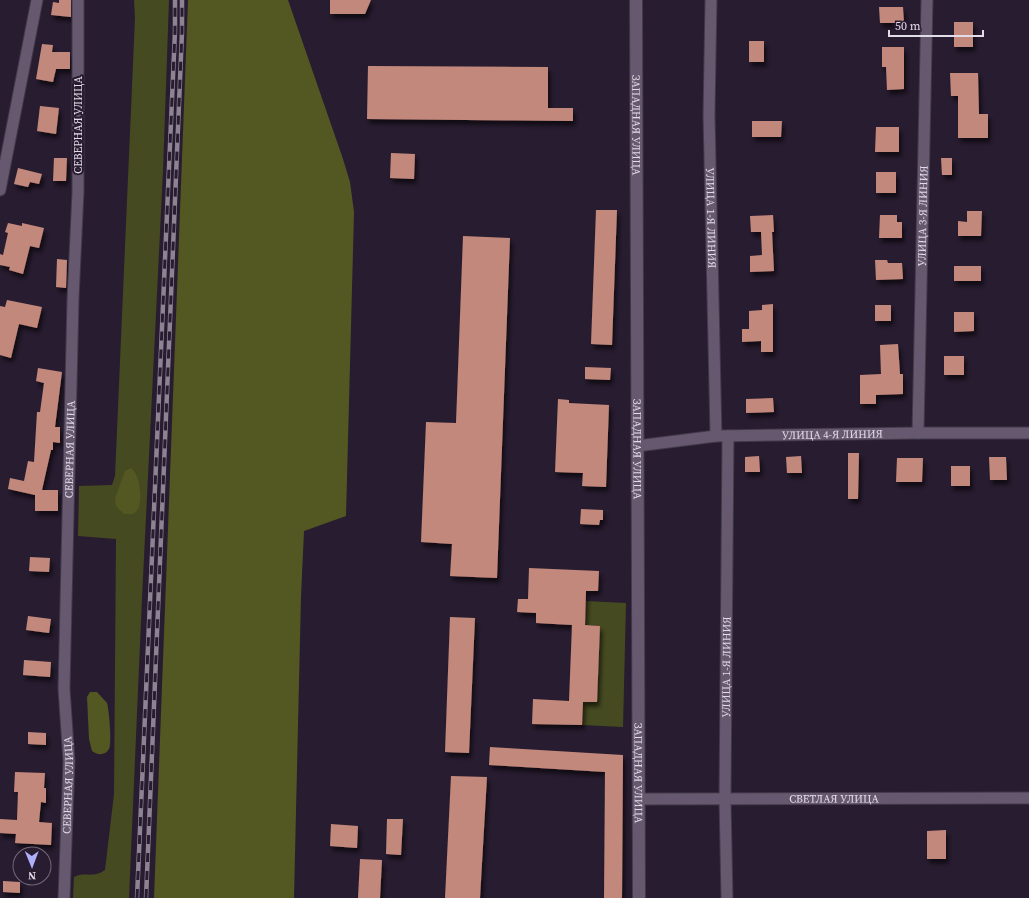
<svg xmlns="http://www.w3.org/2000/svg" width="1029" height="898" font-family="'Source Serif 4',serif">
  <style>
    .green { fill: #464a20 }
    .forest { fill: #535822 }
    .building { fill: #c3887b; filter: url(#shadow) }
    .lines { fill: none; stroke-linecap: round; stroke-linejoin: round }
    .minor-casing { stroke: #42394a; stroke-width: 13 }
    .tertiary-casing { stroke: #42394a; stroke-width: 14 }
    .minor { stroke: #65586f; stroke-width: 11 }
    .tertiary { stroke: #65586f; stroke-width: 12 }
    .rail-casing { stroke: #8d8393; stroke-width: 4.5 }
    .rail { stroke: #281c30; stroke-width: 3; stroke-dasharray: 9; stroke-linecap: butt }
    .labels { text-anchor: middle; dominant-baseline: central; stroke-width: 4; stroke-linejoin: round; paint-order: stroke }
    .street-label { font-size: 11px; fill: #e2dbe8; stroke: #281c30 }
  </style>
  <defs>
    <filter id="shadow"><feDropShadow dx="2.5" dy="4.5" stdDeviation="2" flood-color="#0009"/></filter>
  </defs>
  <rect width="100%" height="100%" fill="#281c30"/>
  <g class="green">
    <path d="M134 0H169L163 171 142 598 129 898H73L74 877C85 871 92 879 105 870L114 794 116 539 78 536 79 486 112 485 115 476 135 18Z"/>
    <path d="M586 601 626 603 623 727 582 725 583 702H597L600 626 585 625Z"/>
  </g>
  <g class="forest">
    <path d="M188 0H288L343 159 350 182 354 212 346 516 304 531 301 596 294 898H154Z"/>
    <path d="M131 468C140 474 143 500 138 509 137 511 135 512 133 514H124L116 506 115 498 125 471Z"/>
    <path d="M90 692H97L107 703C109 711 112 742 109 749 105 756 97 755 92 751L89 739 87 697Z"/>
  </g>
  <g class="building">
    <path d="M59 0H71V17L51 15 53 2 59 3Z"/>
    <path d="M330 0H371L365 14H330Z"/>
    <path d="M879 7H903L904 23H880Z"/>
    <rect x="954" y="22" width="19" height="25"/>
    <rect x="749" y="41" width="15" height="21"/>
    <path d="M42 44 53 45 52 52H70V69H56L53 82 36 79Z"/>
    <path d="M882 47H904V89L887 90 886 67H882Z"/>
    <path d="M368 66 548 67V108H573V121L367 119Z"/>
    <path d="M950 73H978L979 114H988V138H958V96H951Z"/>
    <path d="M40 106 59 108 56 134 37 131Z"/>
    <path d="M752 121H782L781 137H752Z"/>
    <path d="M876 127H899V152H875Z"/>
    <path d="M391 153 415 154 414 179 390 178Z"/>
    <path d="M54 158H67L66 181H53Z"/>
    <path d="M941 158H952V175H942Z"/>
    <path d="M18 168 42 174 39 184 30 182 28 187 14 184Z"/>
    <rect x="876" y="172" width="20" height="21"/>
    <path d="M596 210H617L612 345 591 344Z"/>
    <path d="M967 211H982L981 236H958V221L967 222Z"/>
    <path d="M773 215 774 232H772L774 271 750 272V256L762 255 761 232H751L750 216Z"/>
    <path d="M880 215H897V222H902V238H879Z"/>
    <path d="M8 223 22 226V223L44 228 39 248 30 246 23 274 9 270 10 267 0 265V254L3 255 8 233 5 232Z"/>
    <path d="M463 236 510 238 497 578 450 576 452 544 421 542 426 422 456 423Z"/>
    <path d="M57 259 67 260 66 288 56 287Z"/>
    <path d="M875 260H887L888 263H902L903 279 876 280Z"/>
    <rect x="954" y="266" width="27" height="15"/>
    <path d="M7 300 42 307 37 328 19 324 11 358 0 355V306L5 307Z"/>
    <path d="M773 304V352H761V341L742 342V329H749V311L762 310V305Z"/>
    <rect x="875" y="305" width="16" height="16"/>
    <path d="M954 312H974V331L954 332Z"/>
    <path d="M898 344 900 374H903V394L876 395V404H860V375L881 374 880 345Z"/>
    <rect x="944" y="356" width="20" height="19"/>
    <path d="M585 367 611 368 610 380 585 379Z"/>
    <path d="M38 368 62 372 55 427H60V443L53 442V450H51L42 490H58V511H35V495L8 489 10 478 24 481 28 461 34 462 37 412H40L44 383 36 381Z"/>
    <path d="M773 398 774 412 746 413V399Z"/>
    <path d="M558 399 569 400V403L609 405 606 487 582 486 583 473 555 472Z"/>
    <path d="M848 453H859L858 499H848Z"/>
    <path d="M759 456 760 472H745V457Z"/>
    <path d="M801 456 802 473H787L786 457Z"/>
    <path d="M989 457H1006L1007 480H990Z"/>
    <path d="M897 458H923L922 482H896Z"/>
    <rect x="951" y="466" width="19" height="20"/>
    <path d="M581 509 603 510V520H600L599 525 580 524Z"/>
    <path d="M30 557 50 558 49 572 29 571Z"/>
    <path d="M529 568 599 571 598 591H586L585 625 600 626 597 702H583L582 725 532 724 533 699 569 701 572 625 536 623V613L517 612 518 599H528Z"/>
    <path d="M28 616 51 619 49 633 26 630Z"/>
    <path d="M450 617 475 618 469 753 445 752Z"/>
    <path d="M24 660 51 662 50 677 23 675Z"/>
    <path d="M28 732 46 733V745L28 744Z"/>
    <path d="M490 747 623 755 622 898H604L605 772 489 765Z"/>
    <path d="M15 772 45 773 44 788H46V803L41 802 39 822 52 823 51 845 15 843 16 834 0 833V819L17 820 18 792H14Z"/>
    <path d="M451 776 487 777 480 898H445Z"/>
    <path d="M387 819H403L401 855 386 854Z"/>
    <path d="M331 824 358 826 357 848 330 846Z"/>
    <path d="M946 830V859H927V831Z"/>
    <path d="M360 859 382 860 380 898H358Z"/>
    <path d="M3 881 20 882V893L3 892Z"/>
  </g>
  <g class="lines">
    <g class="minor-casing">
      <g id="minor">
        <path id="s1" d="M711 0 709 115 716 436"/>
        <path d="M0 190 37 0"/>
        <path id="s2" d="M918 433 927 0"/>
        <path id="s3" d="M637 446 716 436 918 433H1029"/>
        <path id="s4" d="M639 799 1029 798"/>
        <path id="s5" d="M64 898 69 761 64 689 73 299 78 192V0"/>
        <path id="s6" d="M727 898 725 799 728 436"/>
      </g>
    </g>
    <g class="tertiary-casing">
      <g id="tertiary">
        <path id="s7" d="M636 0 639 898"/>
      </g>
    </g>
    <use href="#minor" class="minor"/>
    <use href="#tertiary" class="tertiary"/>
    <g class="rail-casing">
      <g id="rail">
        <path d="M137 898 175 31V0"/>
        <path d="M146 898 182 32V0"/>
      </g>
    </g>
    <use href="#rail" class="rail"/>
  </g>
  <g class="labels">
    <g class="street-label">
      <text transform="translate(78 125) rotate(-90)">СЕВЕРНАЯ УЛИЦА</text>
      <text stroke="none"><textPath href="#s7" startOffset="125">ЗАПАДНАЯ УЛИЦА</textPath></text>
      <text stroke="none"><textPath href="#s2" startOffset="217">УЛИЦА 3-Я ЛИНИЯ</textPath></text>
      <text stroke="none"><textPath href="#s1" startOffset="218">УЛИЦА 1-Я ЛИНИЯ</textPath></text>
      <text stroke="none"><textPath href="#s3" startOffset="196">УЛИЦА 4-Я ЛИНИЯ</textPath></text>
      <text stroke="none"><textPath href="#s5" startOffset="449">СЕВЕРНАЯ УЛИЦА</textPath></text>
      <text stroke="none"><textPath href="#s7" startOffset="449">ЗАПАДНАЯ УЛИЦА</textPath></text>
      <text stroke="none"><textPath href="#s6" startOffset="231">УЛИЦА 1-Я ЛИНИЯ</textPath></text>
      <text stroke="none"><textPath href="#s7" startOffset="773">ЗАПАДНАЯ УЛИЦА</textPath></text>
      <text stroke="none"><textPath href="#s5" startOffset="113">СЕВЕРНАЯ УЛИЦА</textPath></text>
      <text stroke="none"><textPath href="#s4" startOffset="195">СВЕТЛАЯ УЛИЦА</textPath></text>
    </g>
  </g>
  <g transform="translate(32 866) rotate(179)"><circle r="19" fill="#281c30" stroke="#72687a"/>
  <path d="M0-3L7 15L0 10L-7 15Z" fill="#afaefa"/>
  <text y="-6" font-size="11" font-weight="bold" text-anchor="middle" fill="#e2dbe8">N</text>
  </g>
  <path d="M889 30v6h94v-6" fill="none" stroke="#e2dbe8" stroke-width="2"/>
  <text x="895" y="30" font-size="12" fill="#e2dbe8" stroke="#281c30" stroke-width="3" paint-order="stroke">50 m</text>
</svg>
